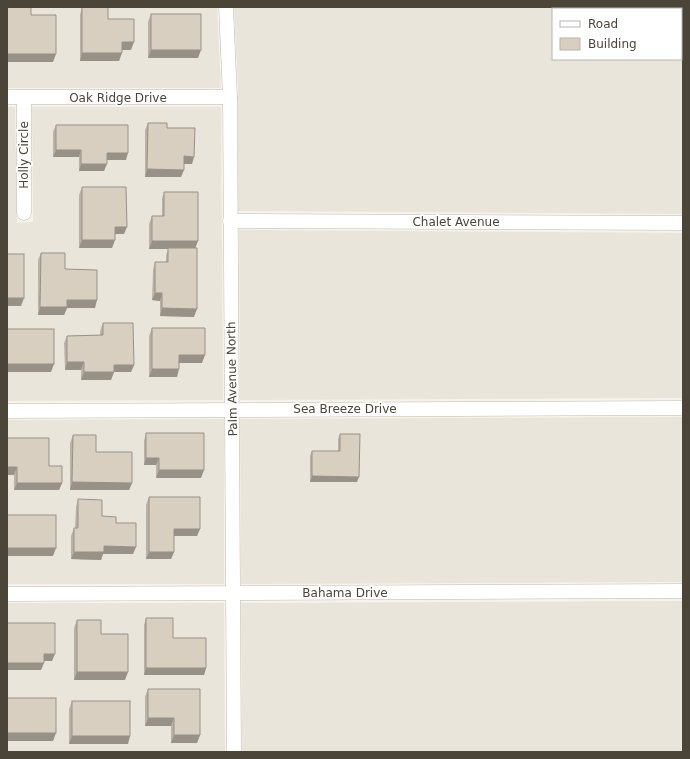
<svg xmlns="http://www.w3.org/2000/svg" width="690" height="759" font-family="'DejaVu Sans',sans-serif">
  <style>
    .residential { fill: #eae5da; fill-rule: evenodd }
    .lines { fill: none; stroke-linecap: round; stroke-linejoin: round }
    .street-casing { stroke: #c2bbae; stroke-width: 15 }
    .street { stroke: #fff; stroke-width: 14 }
    .wall { fill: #bab2a6 }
    .shaded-wall { fill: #979187 }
    .building { fill: #d8cfc1; stroke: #979187 }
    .labels { text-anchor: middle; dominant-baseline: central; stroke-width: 3.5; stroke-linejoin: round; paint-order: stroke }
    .street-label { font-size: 12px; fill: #4b4439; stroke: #fff }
  </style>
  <rect width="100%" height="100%" fill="#f6f3ec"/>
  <g class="residential">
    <path d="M7 7H217L221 88H7Z"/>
    <path d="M234 7H683V214L238 211V88ZM553 9H681V59H553Z"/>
    <path d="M7 107H15L17 223 33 222 32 107H221L223 400 7 401Z"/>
    <path d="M239 230 683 233V398L240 400Z"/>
    <path d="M683 417V582L241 584 240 419Z"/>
    <path d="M224 419V584H7V420Z"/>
    <path d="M683 601V752H242L241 603Z"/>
    <path d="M7 603H224L225 752H7Z"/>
  </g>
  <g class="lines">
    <g class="street-casing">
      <g id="street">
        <path d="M226 7 230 97 234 752"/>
        <path d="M7 97H230"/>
        <path d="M24 98V213"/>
        <path d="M230 221 683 223"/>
        <path d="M7 411 683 408"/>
        <path d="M7 594 683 591"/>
      </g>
    </g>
    <use href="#street" class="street"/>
  </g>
  <g class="wall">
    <path d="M82 7 108 19 131 50H122L119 61H80V15Z"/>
    <path d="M151 14 198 58H148V22Z"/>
    <path d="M148 123 167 128 192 164H184L181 177H145V130Z"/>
    <path d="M56 125 126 160H107L104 171H79V157H53V132Z"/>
    <path d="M82 187 124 234H115L112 248H79V195Z"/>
    <path d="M164 192 195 248 194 317 160 316V301L152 300 153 270 155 262H166V256L168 249H149V224L152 216H162V199Z"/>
    <path d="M41 253 65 269 95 308H67L64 315H38V260Z"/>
    <path d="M103 323 134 365 131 372H114L111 380H81V370H65L64 343 67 336 100 335V331Z"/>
    <path d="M152 328 202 363H179L177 377H149V336Z"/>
    <path d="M146 433 201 478H156V465H144V441Z"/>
    <path d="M340 434 357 482H310V456L312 451H338V439Z"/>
    <path d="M73 435 96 452 132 483 129 490H70V443Z"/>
    <path d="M7 438 49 466 62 483 59 490H14V475H7Z"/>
    <path d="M149 497 197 536H174V552L171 559H146V505Z"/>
    <path d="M78 499 102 516 116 523 133 554H103L101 560 71 559V536L74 528H75L76 507Z"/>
    <path d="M146 618 173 638 206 668 204 675H144V625Z"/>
    <path d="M77 620 101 634 125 680H74V628Z"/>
    <path d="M148 689 200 735 197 743H171V726H145V697Z"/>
    <path d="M72 701 128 744H69V709Z"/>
  </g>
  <g class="shaded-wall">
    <path d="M122 42H134L131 50H119Z"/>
    <path d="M151 50H201L198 58H148Z"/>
    <path d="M82 53H122L119 61H80Z"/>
    <path d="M7 54H56L53 62H7Z"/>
    <path d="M56 150H81L79 157H53Z"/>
    <path d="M107 153H128L126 160H104Z"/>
    <path d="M184 156 194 157 192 164H181Z"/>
    <path d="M81 164H107L104 171H79Z"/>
    <path d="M147 169 184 170 181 177H145Z"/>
    <path d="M115 227H127L124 234H112Z"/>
    <path d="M82 240H115L112 248H79Z"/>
    <path d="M152 241H198L195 249H149Z"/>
    <path d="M155 293H162L160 301 152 300Z"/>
    <path d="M7 298H24L21 306H7Z"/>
    <path d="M67 300H97L95 308H67L64 315H38L40 307Z"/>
    <path d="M162 308 197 309 194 317 160 316Z"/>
    <path d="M179 355H205L202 363H177Z"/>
    <path d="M67 362H84L81 370H65Z"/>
    <path d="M7 364H54L51 372H7Z"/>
    <path d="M114 365H134L131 372H114L111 380H81L84 372Z"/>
    <path d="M152 369H179L177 377H149Z"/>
    <path d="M146 458H159L156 465H144Z"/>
    <path d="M7 467H17L14 475H7Z"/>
    <path d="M159 470H204L201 478H156Z"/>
    <path d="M312 476 359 477 357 482H310Z"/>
    <path d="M72 482 132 483 129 490H70Z"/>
    <path d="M17 483H62L59 490H14Z"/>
    <path d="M174 529H200L197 536H171Z"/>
    <path d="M104 546 136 547 133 554H103L101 560 71 559 74 552Z"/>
    <path d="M7 548H56L53 556H7Z"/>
    <path d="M149 552H174L171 559H146Z"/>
    <path d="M44 654H55L52 661H41Z"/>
    <path d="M7 663H44L41 670H7Z"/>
    <path d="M146 668H206L204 675H144Z"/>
    <path d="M77 672H128L125 680H74Z"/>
    <path d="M148 718H174L171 726H145Z"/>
    <path d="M7 733H56L53 741H7Z"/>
    <path d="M174 735H200L197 743H171Z"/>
    <path d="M72 736H130L128 744H69Z"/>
  </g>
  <g class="building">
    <path d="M7 7H31V15H56V54H7Z"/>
    <path d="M82 7H108V19H134V42H122V53H82Z"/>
    <rect x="151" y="14" width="50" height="36"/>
    <path d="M148 123H167V128H195L194 157 184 156V170L147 169Z"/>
    <path d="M56 125H128V153H107V164H81V150H56Z"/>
    <path d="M82 187H126L127 227H115V240H82Z"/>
    <path d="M164 192H198V241H152V216H164Z"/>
    <path d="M168 248H197V309L162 308V293H155V262H168Z"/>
    <path d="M41 253H65V269L97 270V300H67V307H40Z"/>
    <rect x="7" y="254" width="17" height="44"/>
    <path d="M103 323H133L134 365H114V372H84V362H67V336L103 335Z"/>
    <path d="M152 328H205V355H179V369H152Z"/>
    <rect x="7" y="329" width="47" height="35"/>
    <path d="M146 433H204V470H159V458H146Z"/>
    <path d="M340 434H360L359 477 312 476V451H340Z"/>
    <path d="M73 435H96V452H132V483L72 482Z"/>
    <path d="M7 438H49V466H62V483H17V467H7Z"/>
    <path d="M149 497H200V529H174V552H149Z"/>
    <path d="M78 499 102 500V516L116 517V523H136V547L104 546V552H74V528H78Z"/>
    <rect x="7" y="515" width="49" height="33"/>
    <path d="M146 618H173V638H206V668H146Z"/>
    <path d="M77 620H101V634H128V672H77Z"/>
    <path d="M7 623H55V654H44V663H7Z"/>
    <path d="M148 689H200V735H174V718H148Z"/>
    <rect x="7" y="698" width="49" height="35"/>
    <rect x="72" y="701" width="58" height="35"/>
  </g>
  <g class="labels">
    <g class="street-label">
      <text x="118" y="98">Oak Ridge Drive</text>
      <text transform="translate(24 155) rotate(-90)">Holly Circle</text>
      <text x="456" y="222">Chalet Avenue</text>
      <text transform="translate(232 379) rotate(-91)">Palm Avenue North</text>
      <text x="345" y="409">Sea Breeze Drive</text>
      <text x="345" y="593">Bahama Drive</text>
    </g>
  </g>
  <rect width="690" height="759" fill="none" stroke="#4b4439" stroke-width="16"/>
  <rect x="552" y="8" width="130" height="52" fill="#ffffff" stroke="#b7b4b0"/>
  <rect x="560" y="21" width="20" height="6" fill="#ffffff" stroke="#b7b4b0"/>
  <text x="588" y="28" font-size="12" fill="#4b4439">Road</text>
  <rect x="560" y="38" width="20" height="12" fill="#d8cfc1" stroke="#b7b4b0"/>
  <text x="588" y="48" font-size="12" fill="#4b4439">Building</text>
</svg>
